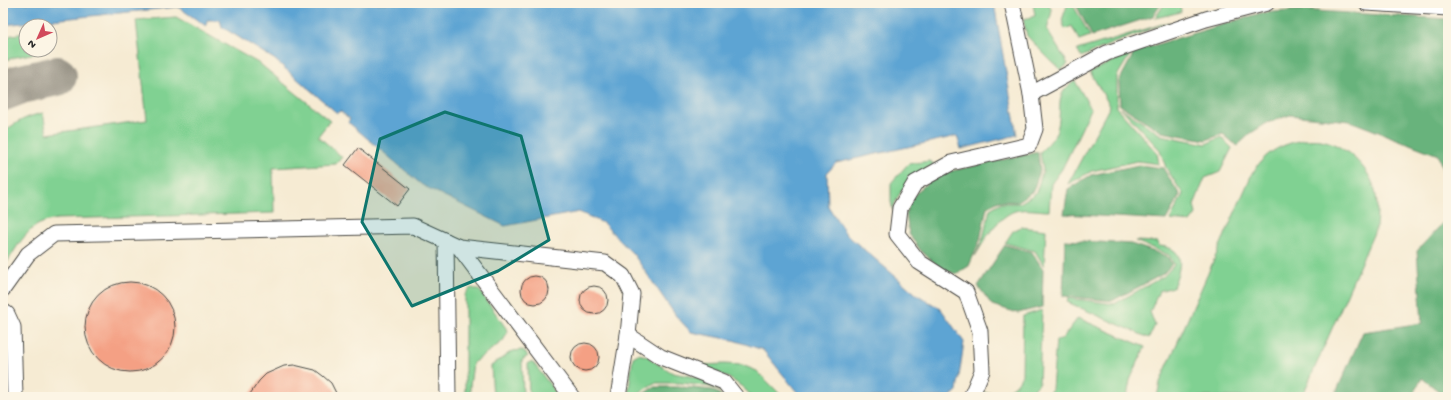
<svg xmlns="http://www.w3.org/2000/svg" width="1451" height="400" font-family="'Gochi Hand',sans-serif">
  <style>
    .green { fill: #80d192; stroke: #567e5e }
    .forest { fill: #68b37c; stroke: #4a6f54 }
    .water { fill: #5da4d3; stroke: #44687f }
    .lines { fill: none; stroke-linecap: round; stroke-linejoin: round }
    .taxiway { stroke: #908b7f; stroke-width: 40 }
    .building { fill: #f4a084 }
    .minor-casing { stroke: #494844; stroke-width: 17 }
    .minor { stroke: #fff; stroke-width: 15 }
    .marked { fill: #0f766e; fill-opacity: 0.2; stroke: #0f766e; stroke-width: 3; stroke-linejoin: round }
  </style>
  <rect width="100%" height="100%" fill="#fcf5e5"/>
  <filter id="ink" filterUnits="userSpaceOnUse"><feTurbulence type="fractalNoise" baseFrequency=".025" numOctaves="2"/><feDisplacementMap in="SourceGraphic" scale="8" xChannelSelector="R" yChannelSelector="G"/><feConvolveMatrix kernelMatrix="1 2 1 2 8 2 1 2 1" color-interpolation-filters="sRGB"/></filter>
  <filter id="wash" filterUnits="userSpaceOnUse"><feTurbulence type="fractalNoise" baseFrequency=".012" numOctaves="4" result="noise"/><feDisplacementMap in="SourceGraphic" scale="16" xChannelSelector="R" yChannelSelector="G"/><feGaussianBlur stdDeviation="0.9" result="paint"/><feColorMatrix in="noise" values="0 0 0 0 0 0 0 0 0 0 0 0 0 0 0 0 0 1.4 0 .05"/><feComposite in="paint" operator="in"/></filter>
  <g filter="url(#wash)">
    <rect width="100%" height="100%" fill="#f6ebd3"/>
    <g class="green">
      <path d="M1033 3H1048L1052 11 1047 30 1068 64 1061 70 1049 59 1027 36 1023 19 1035 16Z"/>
      <path d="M1068 3H1072L1090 36 1079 40 1072 26 1065 29 1062 20Z"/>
      <path d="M1165 3H1180L1181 12 1155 18Z"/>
      <path d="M176 17 260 64 330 121 318 136 342 157 336 164 273 168 274 213 57 219C52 220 47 221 42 223 25 229 12 255 3 269V133C15 122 28 116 43 113L47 134 147 120 136 20Z"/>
      <path d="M1169 22 1106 46 1081 57 1077 50Z"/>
      <path d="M26 33V50H36V53L16 57 3 61V39L12 35Z"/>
      <path d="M1131 53 1117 76V108L1157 153 1159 164 1137 161 1092 171 1068 184 1110 106 1090 72Z"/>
      <path d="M1075 81 1091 109 1062 169 1051 184 1049 211C1039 211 1026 208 1015 211 996 218 985 240 975 256L983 238 990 209 1000 203H1020L1036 193 1043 170 1040 152C1048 144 1056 137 1058 126 1062 107 1054 94 1075 81Z"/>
      <path d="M1121 108 1161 135 1206 144 1221 137 1232 148 1220 172 1205 178 1194 205 1196 214 1190 222 1170 220 1183 194 1166 168 1160 150Z"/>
      <path d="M1303 140C1309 140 1315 139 1321 140 1344 144 1370 168 1375 191 1378 203 1377 215 1376 228L1302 397H1157L1160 382 1251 176C1263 154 1278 145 1303 140Z"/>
      <path d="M929 161 934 164C916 177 898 186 893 211L891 202V183L908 164Z"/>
      <path d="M1021 227 1046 230 1044 266 1035 251 1005 243 1013 231Z"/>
      <path d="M1135 241 1158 242 1159 246C1187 248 1181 267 1173 287L1159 291 1150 312 1155 325 1149 338 1067 302 1068 298 1114 304 1164 276 1174 265 1169 255Z"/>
      <path d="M473 288 480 291 508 331 503 341 473 363 470 386V397H465V295L469 289Z"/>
      <path d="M1042 310 1039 384 1026 397H980L981 393C1000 392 1014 394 1022 375L1023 316Z"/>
      <path d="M1078 318 1145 347 1130 380 1127 397H1045L1052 389 1056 340 1062 339Z"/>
      <path d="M523 350 528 356 522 360 523 397H493L491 366 512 351Z"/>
      <path d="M638 354 647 356 656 363 673 373 700 378 721 392 711 387 681 383H654L633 397H628L633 357Z"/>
      <path d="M532 361 559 397H529L528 364Z"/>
      <path d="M724 364 742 365 757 371 783 397H752C740 381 719 373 701 365Z"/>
    </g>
    <g class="forest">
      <path d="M1075 3H1162L1153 16 1092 36Z"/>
      <path d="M1300 10 1448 19V188L1438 155 1350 121 1290 115 1267 123 1251 133 1237 146 1223 134 1206 140 1162 132 1120 105 1119 81 1135 51 1261 13Z"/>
      <path d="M1038 152 1040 171 1033 191 1017 202 999 201 987 207 980 240 969 266 956 274 941 269 920 250 909 234 906 214 912 197 928 182 951 171Z"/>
      <path d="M1139 165 1163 168 1180 195 1166 220 1064 214 1068 189 1091 175Z"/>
      <path d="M1448 217V397H1446L1422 378 1412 397H1334L1363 332 1422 323 1417 251Z"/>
      <path d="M1065 240 1131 244 1167 256 1172 264 1163 274 1112 301 1063 296Z"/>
      <path d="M1005 245 1032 252 1043 269 1042 307 1018 313 992 305 978 286Z"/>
      <path d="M654 387H682L712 390 724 397H638Z"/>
    </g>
    <path class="water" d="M3 3H994L1017 135 961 149 957 136 836 163 827 173 828 206 846 234 916 294 941 309 964 342 957 391 950 397H801L763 350 733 340 691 332 676 316 634 255 603 223 579 212 505 226 422 185 348 122 350 119 340 111 337 113 274 59 222 27 220 20H207L206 26 178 7 3 25Z"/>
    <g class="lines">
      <path class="taxiway" d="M3 91 21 84 57 76"/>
    </g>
    <g id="blocks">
      <g class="building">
        <path d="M358 148 410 189 397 206 345 165Z"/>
        <circle cx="535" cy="290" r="14"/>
        <circle cx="130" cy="327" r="45"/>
        <circle cx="594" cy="300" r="14"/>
        <circle cx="585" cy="357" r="14"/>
        <path d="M294 365 315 370 323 376 331 383 338 397H248L259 381 266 374 284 366Z"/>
      </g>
    </g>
  </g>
  <g filter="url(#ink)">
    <use href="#blocks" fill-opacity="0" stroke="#494844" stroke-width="1"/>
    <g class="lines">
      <g class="minor-casing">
        <g id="minor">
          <path d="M1366 3 1448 8"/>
          <path d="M1031 94 1107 53 1206 19 1267 3"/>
          <path d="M446 241 448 397"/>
          <path d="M459 247 572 397"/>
          <path d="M3 289 28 254 54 234 413 226 459 247 605 263 623 276 632 294 628 335 618 397"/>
          <path d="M3 311 7 314 13 327 15 397"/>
          <path d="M628 335 661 357 724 382 736 397"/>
          <path d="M971 397 982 371 980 331 966 292 919 262 897 234 900 208 915 183 951 163 1029 145 1035 129 1031 94 1012 3"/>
        </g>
      </g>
      <use href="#minor" class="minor"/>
    </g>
  </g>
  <path class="marked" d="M445 112 521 136 549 240 498 271 412 306 362 222 380 139Z"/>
  <rect width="1451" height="400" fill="none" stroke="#fcf5e5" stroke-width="16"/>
  <g transform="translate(38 38) rotate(225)"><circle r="19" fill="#fcf5e5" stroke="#a8a49b"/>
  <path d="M0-3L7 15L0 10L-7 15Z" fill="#d1495b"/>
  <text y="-6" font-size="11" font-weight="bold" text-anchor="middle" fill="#2b2b2b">N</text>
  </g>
</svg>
